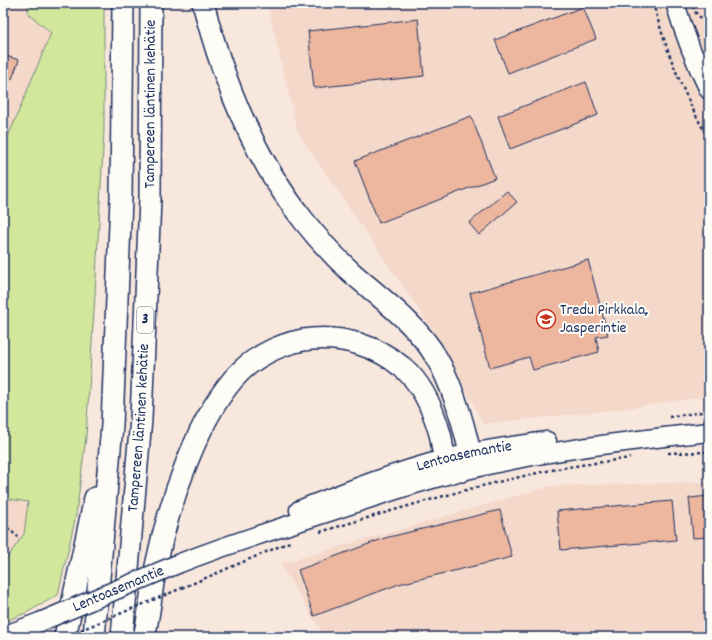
<svg xmlns="http://www.w3.org/2000/svg" width="712" height="640" font-family="Dekko,sans-serif">
  <style>
    .built { fill: #f4d8ca }
    .green { fill: #d2e79c; stroke: #768b7d }
    .building { fill: #ecb69f; stroke: #1b2f5e }
    .lines { fill: none; stroke-linecap: round; stroke-linejoin: round }
    .minor-casing { stroke: #1b2f5e; stroke-width: 17 }
    .major-casing { stroke: #1b2f5e; stroke-width: 21 }
    .highway-casing { stroke: #1b2f5e; stroke-width: 24 }
    .path { stroke: #1b2f5e; stroke-width: 2.5; stroke-dasharray: 3 3; stroke-linecap: butt }
    .minor { stroke: #fdfcf7; stroke-width: 14 }
    .major { stroke: #fdfcf7; stroke-width: 18 }
    .highway { stroke: #fdfcf7; stroke-width: 21 }
    .major-bridge-casing { stroke: #1b2f5e; stroke-width: 21; stroke-linecap: butt }
    .path-bridge { stroke: #1b2f5e; stroke-width: 2.5; stroke-dasharray: 3 3; stroke-linecap: butt }
    .major-bridge { stroke: #fdfcf7; stroke-width: 18 }
    .labels { text-anchor: middle; dominant-baseline: central; stroke-width: 4; stroke-linejoin: round; paint-order: stroke }
    .shield { fill: #fdfcf7; stroke: #5f6c8c; stroke-width: 1 }
    .shield-label { font-size: 15px; font-weight: bold; fill: #1b2f5e }
    .street-label { font-size: 16px; fill: #1b2f5e; stroke: #fdfcf7 }
    .poi-label { font-size: 16px; fill: #1b2f5e; stroke: #fdfcf7; text-anchor: start }
  </style>
  <rect width="100%" height="100%" fill="#f8e7dd"/>
  <filter id="ink" filterUnits="userSpaceOnUse"><feTurbulence type="fractalNoise" baseFrequency=".025" numOctaves="2"/><feDisplacementMap in="SourceGraphic" scale="8" xChannelSelector="R" yChannelSelector="G"/><feConvolveMatrix kernelMatrix="1 2 1 2 8 2 1 2 1" color-interpolation-filters="sRGB"/></filter>
  <g filter="url(#ink)">
    <g class="built">
      <path d="M3 3H59L58 30 3 168Z"/>
      <path d="M267 3H709V396L622 409 483 424 443 345 298 133Z"/>
      <path d="M709 482V637H325L280 564 551 486Z"/>
      <path d="M3 498 28 502 24 534 7 558 3 560Z"/>
    </g>
    <path class="green" d="M28 3H104V131L95 295 86 437 76 515 58 595 26 613 3 622V560L7 558 24 534 28 502 3 498V149L51 33 28 13Z"/>
    <g class="building">
      <path d="M583 7 596 39 508 73 495 40Z"/>
      <path d="M418 19 424 76 314 88 308 31Z"/>
      <path d="M3 55 19 60 12 79 3 76Z"/>
      <path d="M586 82 598 115 510 149 498 116Z"/>
      <path d="M471 116 495 178 379 223 355 161Z"/>
      <path d="M507 191 517 202 479 235 469 223Z"/>
      <path d="M588 260 608 335 596 337 599 352 533 370 529 357 490 368 470 293Z"/>
      <path d="M709 496V537L693 538 689 498Z"/>
      <path d="M672 501 676 540 561 550 557 511Z"/>
      <path d="M500 510 512 557 399 584 314 616 298 570 385 538Z"/>
    </g>
    <g class="lines">
      <g class="minor-casing">
        <path id="minor" d="M695 61 709 57"/>
      </g>
      <g class="major-casing">
        <g id="major">
          <path d="M675 3C684 33 695 62 709 90"/>
          <path id="s1" d="M299 510C347 491 395 472 445 459 478 450 513 446 547 441"/>
          <path d="M180 563C229 544 279 528 329 512 373 497 417 482 462 471 543 451 626 441 709 432"/>
          <path d="M3 636 40 622"/>
        </g>
      </g>
      <g class="highway-casing">
        <g id="highway">
          <path d="M65 637 95 498"/>
          <path d="M94 637 112 425 121 198 123 3"/>
          <path id="s2" d="M122 637 141 419 150 199 151 3"/>
          <path d="M144 637C150 614 151 589 156 566 168 507 198 413 241 371 259 354 286 341 312 339 343 336 377 346 402 367 422 383 433 409 440 434 442 441 442 450 445 458 447 463 456 468 461 471L470 453C463 421 453 386 436 357 417 324 379 297 351 272 334 256 318 239 304 221 253 157 223 81 203 3"/>
        </g>
      </g>
      <g class="path">
        <path d="M653 3C666 50 684 97 709 139"/>
        <path d="M693 6 696 13 709 26"/>
        <path d="M669 417 709 411"/>
        <path d="M668 453 709 452"/>
        <path d="M3 524 18 537"/>
        <path d="M320 532C397 509 473 486 552 470 577 465 604 462 630 458"/>
        <path d="M182 588 292 541"/>
      </g>
      <use href="#minor" class="minor"/>
      <use href="#major" class="major"/>
      <use href="#highway" class="highway"/>
      <g class="major-bridge-casing">
        <g id="major-bridge">
          <path id="s3" d="M40 622 180 563"/>
        </g>
      </g>
      <path class="path-bridge" d="M64 637 182 588"/>
      <use href="#major-bridge" class="major-bridge"/>
    </g>
  </g>
  <defs>
    <g id="school-ring" transform="scale(1)"><circle r="9.5" fill="#fdfcf7" stroke="#c8321e" stroke-width="1.5"/><path d="M0-5L7-2L0 1L-7-2ZM-4 1L0 2.5L4 1V4Q0 6-4 4Z" fill="#c8321e"/></g>
  </defs>
  <g fill-rule="evenodd">
    <use href="#school-ring" x="546" y="319"/>
  </g>
  <g class="labels">
    <rect class="shield" x="137" y="307" width="16" height="26" rx="3"/>
    <g class="shield-label">
      <text x="145" y="320">3</text>
    </g>
    <g class="street-label">
      <text stroke="none"><textPath href="#s2" startOffset="534">Tampereen läntinen kehätie</textPath></text>
      <text stroke="none"><textPath href="#s2" startOffset="210">Tampereen läntinen kehätie</textPath></text>
      <text stroke="none"><textPath href="#s1" startOffset="174">Lentoasemantie</textPath></text>
      <text stroke="none"><textPath href="#s3" startOffset="85">Lentoasemantie</textPath></text>
    </g>
    <g class="poi-label">
      <text x="560" y="310">Tredu Pirkkala,<tspan x="560" dy="18">Jasperintie</tspan></text>
    </g>
  </g>
  <rect width="712" height="640" fill="none" stroke="#fdfcf7" stroke-width="16"/>
  <rect x="8" y="8" width="696" height="624" fill="none" stroke="#1b2f5e" stroke-width="1.5" filter="url(#ink)"/>
</svg>
